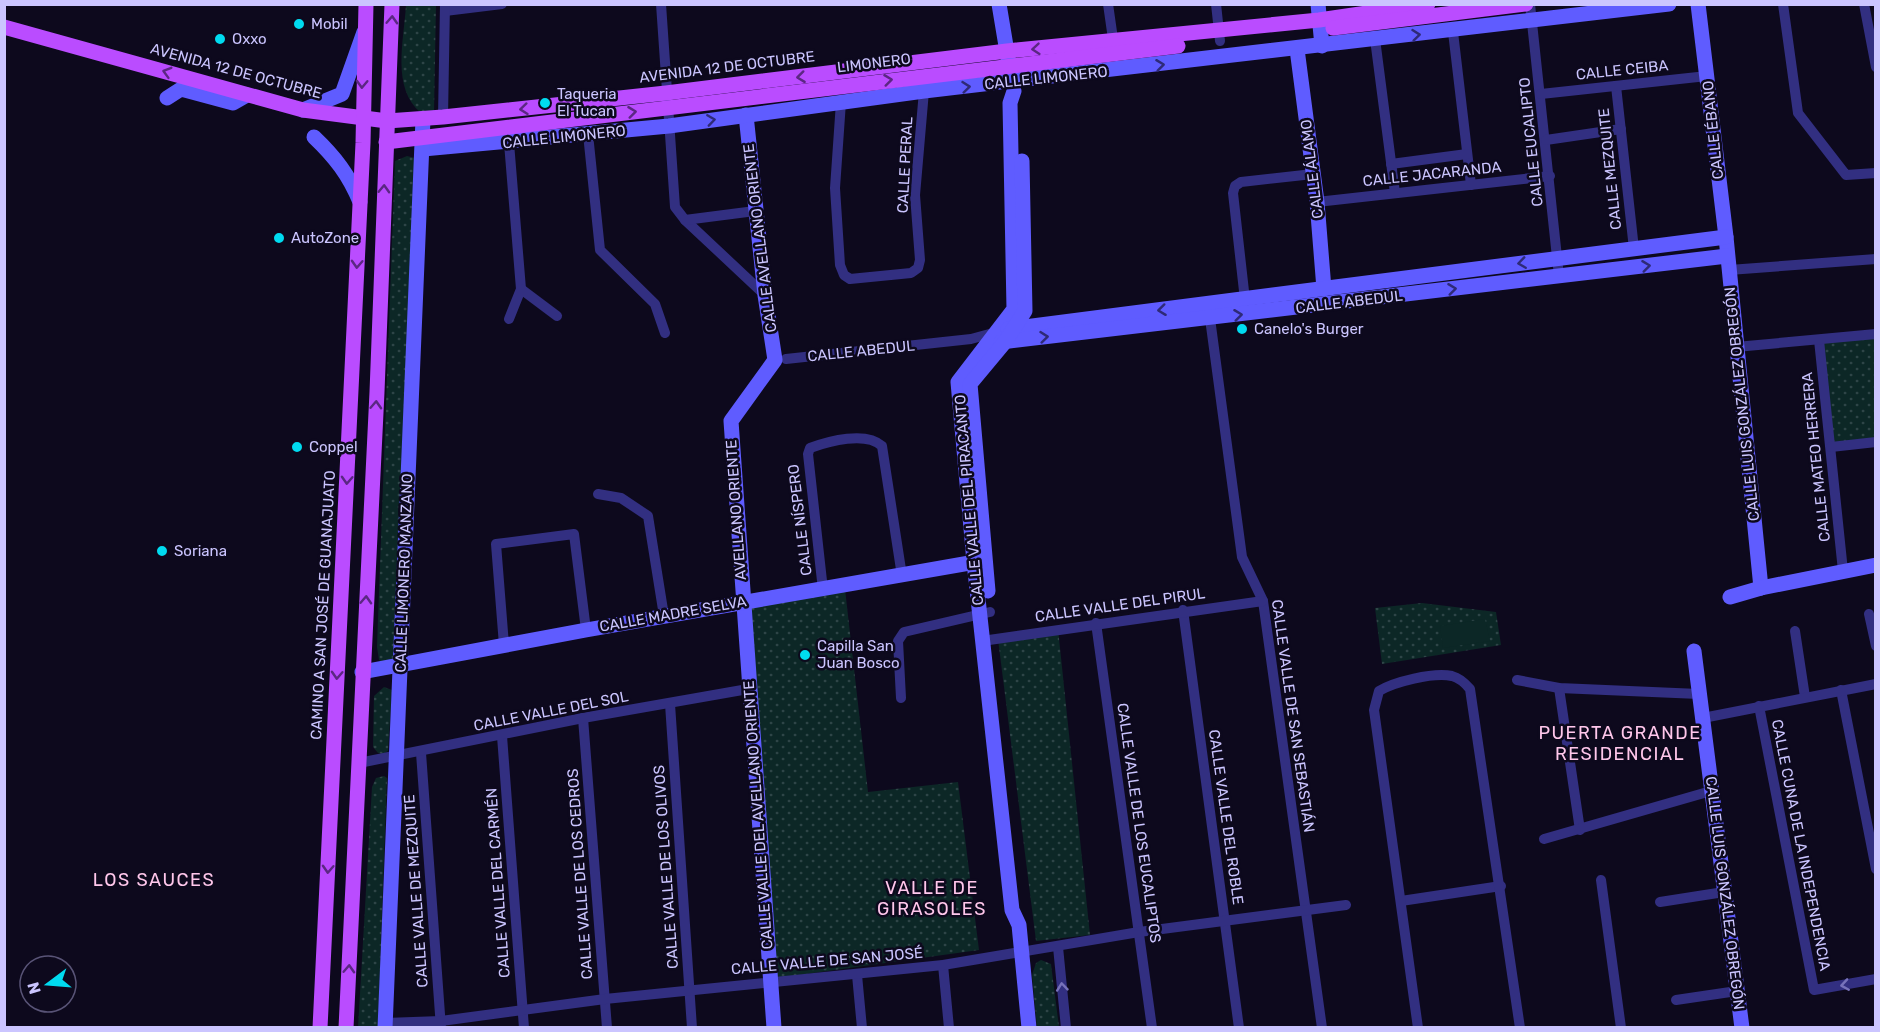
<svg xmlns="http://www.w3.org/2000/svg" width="1880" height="1032" font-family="Rubik,sans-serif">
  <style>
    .green { fill: url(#green-dots) }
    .pitch { fill: #0c2726 }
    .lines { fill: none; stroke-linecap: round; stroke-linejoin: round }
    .street { stroke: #322f81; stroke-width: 10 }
    .secondary { stroke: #5f5cff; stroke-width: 15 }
    .primary { stroke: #ba4cff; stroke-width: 15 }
    .oneway { stroke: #5b2783 }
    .oneway2 { stroke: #2e2a77 }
    .oneway3 { stroke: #7772ba }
    .poi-dot { fill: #00dbf0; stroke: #0d091d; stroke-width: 2 }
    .labels { text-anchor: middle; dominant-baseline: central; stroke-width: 5; stroke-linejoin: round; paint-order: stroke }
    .poi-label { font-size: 15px; fill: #cbc5ff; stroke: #0d091d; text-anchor: start }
    .street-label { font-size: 15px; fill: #cbc5ff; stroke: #0d091d }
    .quarter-label { font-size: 18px; letter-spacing: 1.5px; fill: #ffc7eb; stroke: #0d091d }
  </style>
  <defs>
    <pattern id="green-dots" width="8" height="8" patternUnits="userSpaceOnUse" patternTransform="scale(1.5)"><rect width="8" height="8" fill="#0c2726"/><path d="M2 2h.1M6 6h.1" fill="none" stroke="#2e4547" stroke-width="1.8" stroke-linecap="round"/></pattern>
  </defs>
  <rect width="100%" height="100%" fill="#0d091d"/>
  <g class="green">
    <path d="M406 5H436L434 111 421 113C391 88 404 40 406 5Z"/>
    <path d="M407 156 415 158 393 662 386 665 379 660 377 647 395 161Z"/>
    <path d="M1875 337V439L1832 444 1822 341Z"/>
    <path d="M845 589 868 792 958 782 979 950 777 978 745 605Z"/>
    <path d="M1422 603 1496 612 1501 645 1382 664 1375 608Z"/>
    <path d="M1058 629 1090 935 1036 941 998 639Z"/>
    <path d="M384 687 392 690 388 751 383 754 378 753 373 747 374 696Z"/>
    <path d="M384 776 387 778 378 1027 358 1028 372 787 376 778Z"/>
    <path d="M1041 960 1051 964 1059 1027H1037L1032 975 1036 963Z"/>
  </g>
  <path class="pitch" d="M1485 619 1490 641 1443 648 1440 626Z"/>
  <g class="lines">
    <g class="street">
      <path d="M661 4 675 207 685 220 765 295"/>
      <path d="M1108 4 1114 46"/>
      <path d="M1216 4 1220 41"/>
      <path d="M1530 4 1559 276"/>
      <path d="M1783 4 1798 113 1846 175 1876 173"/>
      <path d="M1864 4 1876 67"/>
      <path d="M445 11 502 4"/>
      <path d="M1453 32 1471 185"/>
      <path d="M1375 39 1395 193"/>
      <path d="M1616 86 1634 249"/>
      <path d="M1541 94 1707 76"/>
      <path d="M841 102 835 188 840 265 844 275 850 279 911 273 918 268 920 260 915 195 924 91"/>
      <path d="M443 117 445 4"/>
      <path d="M588 134 600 250 655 304 665 333"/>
      <path d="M1546 140 1621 129"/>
      <path d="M509 143 521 289 509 319"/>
      <path d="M1391 164 1467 154"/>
      <path d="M1317 202 1550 176"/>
      <path d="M685 220 755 211"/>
      <path d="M1729 270 1876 259"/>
      <path d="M521 289 557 316"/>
      <path d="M1245 300 1233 193 1235 186 1241 182 1313 174"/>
      <path d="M1209 311 1242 557 1263 601 1322 1028"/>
      <path d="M1819 340 1843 571"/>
      <path d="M1736 347 1876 334"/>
      <path d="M786 359 971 339 993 333"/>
      <path d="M1831 447 1876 442"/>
      <path d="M598 494 621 498 648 516 664 616"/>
      <path d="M823 590 808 454 810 448C829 441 866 431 882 446L902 576"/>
      <path d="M1183 610 1239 1028"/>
      <path d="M1869 614 1876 646"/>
      <path d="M1096 623 1152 1028"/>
      <path d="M1795 631 1805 697"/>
      <path d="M982 641 1263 601"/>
      <path d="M504 645 496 544 574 534 586 630"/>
      <path d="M1517 680 1559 688 1699 694"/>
      <path d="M1559 688 1580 830"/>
      <path d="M1841 690 1876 869"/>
      <path d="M901 698 898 641 904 632 990 612"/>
      <path d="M670 704 692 1028"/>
      <path d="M1759 706 1814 990 1876 979"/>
      <path d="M583 718 607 1028"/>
      <path d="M1703 718 1876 684"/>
      <path d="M502 736 524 1028"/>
      <path d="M421 753 441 1028"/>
      <path d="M359 763 583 718 748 689"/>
      <path d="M1544 839 1711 791"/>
      <path d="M1601 880 1621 1028"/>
      <path d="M1401 901 1501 886"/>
      <path d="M1660 902 1724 892"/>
      <path d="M1058 947 1066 1028"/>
      <path d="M943 965 949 1028"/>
      <path d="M857 975 862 1028"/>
      <path d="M1676 1000 1737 991"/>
      <path d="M385 1023 441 1021 605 999 943 965 1139 932 1346 905"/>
      <path d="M1418 1028 1374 710 1379 691C1394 682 1433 672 1452 676 1460 678 1465 683 1470 689L1520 1028"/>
    </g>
    <g class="secondary">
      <path d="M999 4 1009 64"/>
      <path d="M1318 4 1322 46"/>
      <path d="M1698 4 1726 237 1761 588"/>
      <path d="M1297 49 1317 202 1324 289"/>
      <path d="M1014 91 1010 103 1014 309 958 382 974 562 1012 910 1019 925 1029 1028"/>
      <path d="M167 98 181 89 233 103 247 95"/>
      <path d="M303 110 342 94 364 32"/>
      <path d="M746 115 765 295 775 360 731 421 774 1028"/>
      <path d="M314 137C335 157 349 175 360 202"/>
      <path d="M423 149 669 126 924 91 1669 4"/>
      <path d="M1008 329 1726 237"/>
      <path d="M1001 342 1727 256"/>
      <path d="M988 591 970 384 1005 342 1025 311 1022 161"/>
      <path d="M1730 597 1761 588 1876 565"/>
      <path d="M1694 651 1742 1028"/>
      <path d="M362 672 586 630 981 561"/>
      <path d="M385 1028 423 119"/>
    </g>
    <g class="primary">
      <path d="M4 27 303 110 387 121 443 117 666 93 1007 51 1319 20 1428 4"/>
      <path d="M1333 28 1526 4"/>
      <path d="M386 142 1178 46"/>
      <path d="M320 1028 363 143 366 4"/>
      <path d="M346 1028 377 392 392 4"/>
    </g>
  </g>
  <defs><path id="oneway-chevron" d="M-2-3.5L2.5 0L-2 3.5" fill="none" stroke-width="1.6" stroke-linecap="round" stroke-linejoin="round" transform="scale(1.5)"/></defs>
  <g class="oneway">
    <use href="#oneway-chevron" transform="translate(392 20) rotate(-87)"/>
    <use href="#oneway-chevron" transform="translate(1036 49) rotate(175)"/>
    <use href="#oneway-chevron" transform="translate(167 72) rotate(-164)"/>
    <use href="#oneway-chevron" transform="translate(801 77) rotate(173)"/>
    <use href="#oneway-chevron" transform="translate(888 80) rotate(-7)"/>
    <use href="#oneway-chevron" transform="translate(362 84) rotate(92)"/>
    <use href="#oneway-chevron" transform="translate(524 109) rotate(174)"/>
    <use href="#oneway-chevron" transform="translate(632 112) rotate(-7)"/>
    <use href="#oneway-chevron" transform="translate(384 189) rotate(-88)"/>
    <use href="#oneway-chevron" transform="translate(357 264) rotate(93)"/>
    <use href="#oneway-chevron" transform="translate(376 405) rotate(-87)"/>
    <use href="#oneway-chevron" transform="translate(347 480) rotate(93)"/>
    <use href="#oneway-chevron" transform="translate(366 600) rotate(-87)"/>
    <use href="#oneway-chevron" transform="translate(337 675) rotate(93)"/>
    <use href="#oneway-chevron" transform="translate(328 869) rotate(93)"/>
    <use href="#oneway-chevron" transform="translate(349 969) rotate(-87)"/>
  </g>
  <g class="oneway2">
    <use href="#oneway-chevron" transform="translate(1416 35) rotate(-6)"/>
    <use href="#oneway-chevron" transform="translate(1160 65) rotate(-7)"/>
    <use href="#oneway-chevron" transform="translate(966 87) rotate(-6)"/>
    <use href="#oneway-chevron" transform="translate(711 120) rotate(-8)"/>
    <use href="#oneway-chevron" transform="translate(1522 263) rotate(172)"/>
    <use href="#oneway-chevron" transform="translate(1646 266) rotate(-7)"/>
    <use href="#oneway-chevron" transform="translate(1452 289) rotate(-7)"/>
    <use href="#oneway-chevron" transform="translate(1162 310) rotate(173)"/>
    <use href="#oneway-chevron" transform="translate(1238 315) rotate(-7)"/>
    <use href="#oneway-chevron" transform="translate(1044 337) rotate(-6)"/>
  </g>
  <g class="oneway3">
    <use href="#oneway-chevron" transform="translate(1845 985) rotate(171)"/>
    <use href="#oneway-chevron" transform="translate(1062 987) rotate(-96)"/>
  </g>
  <g class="poi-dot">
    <circle cx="299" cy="24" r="6"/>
    <circle cx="220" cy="39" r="6"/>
    <circle cx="545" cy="103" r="6"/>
    <circle cx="279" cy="238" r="6"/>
    <circle cx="1242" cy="329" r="6"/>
    <circle cx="297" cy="447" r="6"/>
    <circle cx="162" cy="551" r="6"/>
    <circle cx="805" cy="655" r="6"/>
  </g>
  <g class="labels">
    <g class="poi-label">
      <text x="311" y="24">Mobil</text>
      <text x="232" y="39">Oxxo</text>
      <text x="557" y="94">Taqueria<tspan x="557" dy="17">El Tucan</tspan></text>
      <text x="291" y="238">AutoZone</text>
      <text x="1254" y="329">Canelo's Burger</text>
      <text x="309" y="447">Coppel</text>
      <text x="174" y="551">Soriana</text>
      <text x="817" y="646">Capilla San<tspan x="817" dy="17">Juan Bosco</tspan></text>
    </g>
    <g class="street-label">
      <text transform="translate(874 63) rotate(-7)">LIMONERO</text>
      <text transform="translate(727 67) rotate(-7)">AVENIDA 12 DE OCTUBRE</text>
      <text transform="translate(1622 70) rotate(-6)">CALLE CEIBA</text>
      <text transform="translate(236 71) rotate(15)">AVENIDA 12 DE OCTUBRE</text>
      <text transform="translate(1046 78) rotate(-6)">CALLE LIMONERO</text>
      <text transform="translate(1713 130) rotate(-96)">CALLE ÉBANO</text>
      <text transform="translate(564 137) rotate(-6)">CALLE LIMONERO</text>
      <text transform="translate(1531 142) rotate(-96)">CALLE EUCALIPTO</text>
      <text transform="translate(905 165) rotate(-87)">CALLE PERAL</text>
      <text transform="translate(1312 169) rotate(-97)">CALLE ÁLAMO</text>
      <text transform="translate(1610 169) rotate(-96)">CALLE MEZQUITE</text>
      <text transform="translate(1432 174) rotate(-6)">CALLE JACARANDA</text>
      <text transform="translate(760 238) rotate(-97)">CALLE AVELLANO ORIENTE</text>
      <text transform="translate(1349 302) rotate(-7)">CALLE ABEDUL</text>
      <text transform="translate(861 351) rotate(-6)">CALLE ABEDUL</text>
      <text transform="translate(1742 404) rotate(-96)">CALLE LUIS GONZÁLEZ OBREGÓN</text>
      <text transform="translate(1816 457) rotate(-96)">CALLE MATEO HERRERA</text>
      <text transform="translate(969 500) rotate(-95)">CALLE VALLE DEL PIRACANTO</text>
      <text transform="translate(736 510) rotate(-94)">AVELLANO ORIENTE</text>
      <text transform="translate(800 520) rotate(-97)">CALLE NÍSPERO</text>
      <text transform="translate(404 573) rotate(-88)">CALLE LIMONERO MANZANO</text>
      <text transform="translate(323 605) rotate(-87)">CAMINO A SAN JOSÉ DE GUANAJUATO</text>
      <text transform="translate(1120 605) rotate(-8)">CALLE VALLE DEL PIRUL</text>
      <text transform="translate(673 614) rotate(-10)">CALLE MADRE SELVA</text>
      <text transform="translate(551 711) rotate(-11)">CALLE VALLE DEL SOL</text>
      <text transform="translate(1293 716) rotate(82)">CALLE VALLE DE SAN SEBASTIÁN</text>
      <text transform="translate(758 815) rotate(-94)">CALLE VALLE DEL AVELLANO ORIENTE</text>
      <text transform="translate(1226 817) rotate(82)">CALLE VALLE DEL ROBLE</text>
      <text transform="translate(1139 823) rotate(82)">CALLE VALLE DE LOS EUCALIPTOS</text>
      <text transform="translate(1801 845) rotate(79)">CALLE CUNA DE LA INDEPENDENCIA</text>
      <text transform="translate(666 867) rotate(-94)">CALLE VALLE DE LOS OLIVOS</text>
      <text transform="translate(580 874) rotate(-94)">CALLE VALLE DE LOS CEDROS</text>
      <text transform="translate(498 883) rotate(-94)">CALLE VALLE DEL CARMÉN</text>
      <text transform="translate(416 891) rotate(-94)">CALLE VALLE DE MEZQUITE</text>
      <text transform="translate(1725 893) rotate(83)">CALLE LUIS GONZÁLEZ OBREGÓN</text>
      <text transform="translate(827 961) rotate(-5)">CALLE VALLE DE SAN JOSÉ</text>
    </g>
    <g class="quarter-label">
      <text x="1620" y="733">PUERTA GRANDE<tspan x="1620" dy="21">RESIDENCIAL</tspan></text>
      <text x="154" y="880">LOS SAUCES</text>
      <text x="932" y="888">VALLE DE<tspan x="932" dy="21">GIRASOLES</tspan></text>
    </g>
  </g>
  <rect width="1880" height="1032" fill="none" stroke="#cbc5ff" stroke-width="12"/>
  <g transform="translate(48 984) rotate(254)"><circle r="28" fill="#0d091d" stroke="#595477" stroke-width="1.5"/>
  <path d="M0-4.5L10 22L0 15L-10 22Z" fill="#00dbf0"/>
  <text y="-9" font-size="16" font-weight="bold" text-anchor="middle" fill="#cbc5ff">N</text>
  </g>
</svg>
